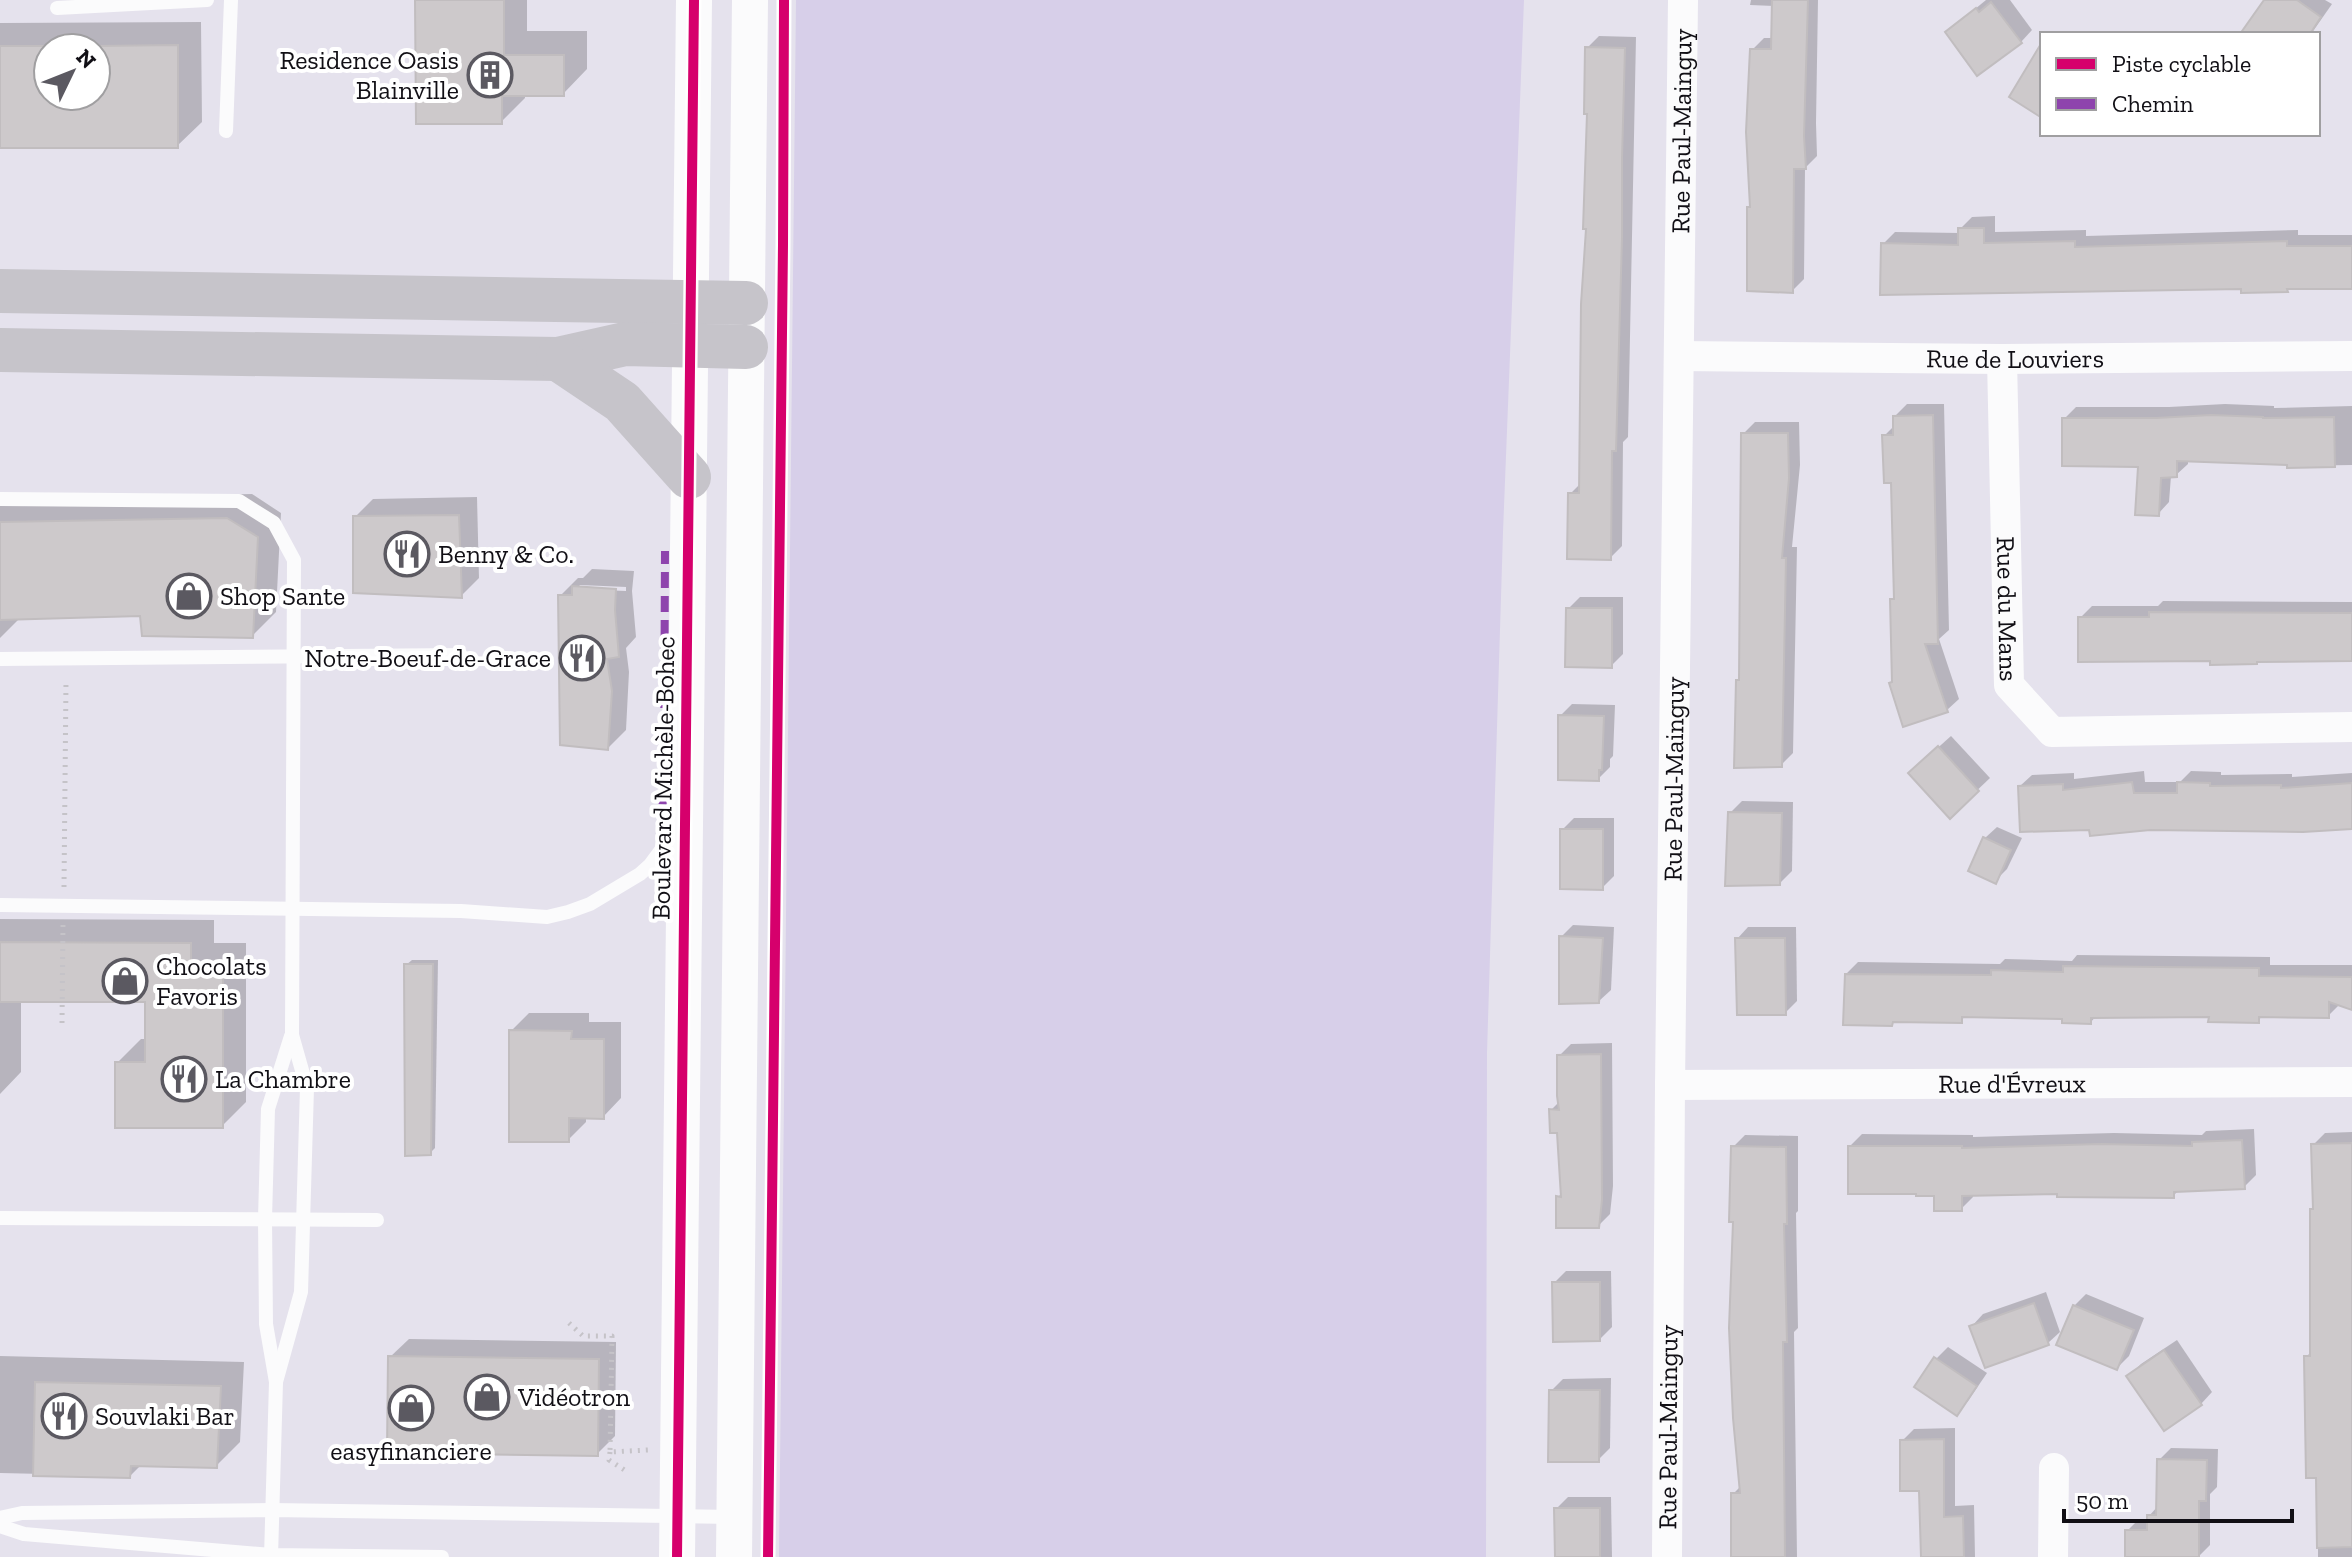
<svg xmlns="http://www.w3.org/2000/svg" width="2352" height="1557" font-family="'Zilla Slab',serif">
  <style>
    .green { fill: #d7cfe9 }
    .shadow { fill: #0003; fill-rule: evenodd }
    .building { fill: #cdc9cb; stroke: #c1bdbf; stroke-width: 2 }
    .lines { fill: none; stroke-linecap: round; stroke-linejoin: round }
    .path { stroke: #c5c3c8; stroke-width: 5; stroke-dasharray: 2 6; stroke-linecap: butt }
    .service { stroke: #fbfbfc; stroke-width: 14 }
    .minor { stroke: #fbfbfc; stroke-width: 30 }
    .tertiary { stroke: #fbfbfc; stroke-width: 36 }
    .motorway { stroke: #c6c4ca; stroke-width: 44 }
    .quiet { stroke: #8e44ad; stroke-width: 8; stroke-dasharray: 16 8; stroke-linecap: butt }
    .cycleway-casing { stroke: #fff; stroke-width: 15 }
    .cycleway { stroke: #d6006c; stroke-width: 10 }
    .labels { text-anchor: middle; dominant-baseline: central; stroke-width: 8; stroke-linejoin: round; paint-order: stroke }
    .poi-label { font-size: 26px; fill: #110f15; stroke: #fff; text-anchor: start }
    .street-label { font-size: 26px; fill: #110f15; stroke: #fff }
  </style>
  <rect width="100%" height="100%" fill="#e5e2ed"/>
  <path class="green" d="M796 0H1524L1503 532 1487 1053 1486 1557H779Z"/>
  <g class="shadow">
    <path d="M417 0H527V31H587V69L563 94H525V98L501 122Z"/>
    <path d="M1751 0H1818L1816 123 1817 156 1805 168 1804 279 1792 291 1749 208 1752 205V50L1764 38H1773L1774 6 1750 5Z"/>
    <path d="M1986 0H2010L2032 30 2021 42 1947 32Z"/>
    <path d="M2266 0H2325L2332 4 2311 34H2243Z"/>
    <path d="M201 22 202 122 177 146 0 147V23ZM48 48H96V96H48Z"/>
    <path d="M1599 36 1636 37 1628 437 1623 442 1622 546 1610 558 1570 494 1581 483 1588 227 1587 48Z"/>
    <path d="M1995 216V232L2086 230V236L2298 230V235H2352V287H2290L2287 290 2243 287 1883 244 1895 232 1960 233V229L1972 217Z"/>
    <path d="M1907 404H1944L1949 630 1939 639 1959 699 1947 710 1894 681 1892 599 1896 596 1893 480 1884 436 1895 425V416Z"/>
    <path d="M2225 404 2274 406V408L2352 406V465L2289 466V463L2188 460V464L2176 475 2171 476 2169 502 2158 514 2140 465 2064 419 2076 407H2169Z"/>
    <path d="M1755 422H1799L1800 465 1792 547H1797L1793 753 1781 765 1738 681 1741 678 1743 434Z"/>
    <path d="M252 494 281 513 276 612 252 636 141 614 20 618 0 638V499Z"/>
    <path d="M477 497 479 578 461 596 355 517 373 499Z"/>
    <path d="M592 569 634 571 632 591 636 637 626 648 629 672 626 730 608 748 560 596 578 578H583ZM580 585 626 587V591L576 589Z"/>
    <path d="M2352 594V659H2212L2080 618 2092 606H2158L2163 601 2352 602Z"/>
    <path d="M1580 597H1623V654L1611 666 1568 609Z"/>
    <path d="M1572 704 1615 705 1613 756 1610 759V767L1598 779 1560 716Z"/>
    <path d="M1951 736 1990 778 1950 816 1923 761Z"/>
    <path d="M2144 771 2145 782H2180L2191 771 2221 772V775L2292 774V777L2352 773V827H2091L2020 786 2032 775 2074 773V779Z"/>
    <path d="M1742 801 1793 802 1792 871 1780 883 1730 813Z"/>
    <path d="M1574 818H1614V876L1602 888 1562 830Z"/>
    <path d="M1997 827 2022 838 2007 869 1995 881 1985 838Z"/>
    <path d="M0 919 214 920V943H246V1102L222 1126 117 1063 141 1039H147V1000H21V1072L0 1094Z"/>
    <path d="M1573 925 1614 927 1611 990 1599 1001 1561 937Z"/>
    <path d="M1748 927H1796L1797 1001 1785 1013 1737 939Z"/>
    <path d="M2077 955 2270 957V965H2352V1008L2340 1004 2328 1016 2263 1015 2258 1021 2211 1015 2096 1016 2091 1022 2064 1018 1966 1015 1961 1021 1896 1020 1892 1024 1846 974 1858 962 2000 964 2005 959 2072 961Z"/>
    <path d="M412 960H438L435 1148 430 1153 406 965Z"/>
    <path d="M529 1013H589V1022H621V1098L603 1117 586 1116V1122L568 1140 511 1031Z"/>
    <path d="M1612 1043 1613 1186 1610 1214 1598 1226 1558 1197 1563 1192 1559 1131 1551 1110 1560 1101 1559 1056 1571 1044Z"/>
    <path d="M2254 1129 2256 1175 2244 1187 2180 1189 2173 1196 2059 1192 1973 1194V1197L1961 1209 1850 1146 1862 1134 1973 1135V1137L2114 1133 2202 1135 2206 1131Z"/>
    <path d="M2352 1132V1557H2318V1476L2306 1357 2312 1351V1210L2315 1207 2313 1145 2325 1133Z"/>
    <path d="M1745 1135 1798 1136V1211L1796 1213 1798 1328 1794 1332 1797 1557H1732L1733 1494 1741 1486 1733 1147Z"/>
    <path d="M1566 1271H1611L1612 1327 1600 1339 1554 1283Z"/>
    <path d="M2046 1292 2060 1332 2048 1343 1972 1326 1983 1314Z"/>
    <path d="M2086 1294 2144 1318 2129 1356 2117 1368 2074 1306Z"/>
    <path d="M409 1339 616 1342 615 1436 597 1454 390 1357Z"/>
    <path d="M2177 1340 2212 1392 2201 1404 2129 1376 2141 1364Z"/>
    <path d="M1948 1347 1987 1373 1968 1401 1957 1413 1936 1359Z"/>
    <path d="M0 1356 244 1362 240 1442 216 1466 142 1464 130 1476 0 1473Z"/>
    <path d="M1611 1378 1610 1448 1598 1460 1551 1391 1563 1379Z"/>
    <path d="M1955 1428V1506L1974 1505 1975 1557H1923L1921 1489 1902 1441 1914 1429Z"/>
    <path d="M2171 1448 2218 1449 2217 1487 2210 1494V1545L2198 1557H2127V1531L2139 1519H2149V1516L2158 1506 2159 1460Z"/>
    <path d="M1568 1497H1611L1612 1557H1557L1556 1509Z"/>
  </g>
  <g class="building">
    <path d="M415 0H504V55H564V96H502V124H416Z"/>
    <path d="M1772 0H1808L1804 136 1806 169H1794L1793 293 1747 291V207H1750L1746 132 1750 49H1771Z"/>
    <path d="M2264 0H2297L2321 17 2310 34H2240Z"/>
    <path d="M1991 2 2022 43 1977 76 1945 32 1976 8 1979 12Z"/>
    <path d="M2042 42V118L2009 97Z"/>
    <path d="M178 45V148H0V46H48V96H96V46Z"/>
    <path d="M1585 47 1625 48 1622 158V238L1616 451H1612L1611 560 1567 559 1568 493H1579L1581 304 1586 229H1583L1587 114H1584Z"/>
    <path d="M1958 228H1984V243L2075 241V247L2287 241V246H2352V289H2287L2288 292 2241 293V289L1880 295 1881 243 1958 245Z"/>
    <path d="M1933 415 1938 644H1925L1948 712 1903 727 1889 683 1892 682 1890 599H1894L1891 483H1884L1882 435H1893V416Z"/>
    <path d="M2211 415 2263 417V418L2334 417 2335 467 2287 468V465L2177 461V477L2161 478 2159 516 2135 515 2138 467 2062 466V418H2156Z"/>
    <path d="M1741 433H1788L1789 478 1782 558H1786L1782 767 1734 768 1736 680H1739Z"/>
    <path d="M459 515 462 598 353 593V516Z"/>
    <path d="M227 518 258 537 253 638 142 636 140 616 0 620V522Z"/>
    <path d="M572 586 616 589 615 610 619 657 607 659 612 691 608 750 560 745 558 595H572Z"/>
    <path d="M1566 608H1612V668L1565 667Z"/>
    <path d="M2149 612 2352 613V661L2257 662V664L2210 665V661L2078 662V617H2149Z"/>
    <path d="M1558 715 1604 716 1602 770H1599V781L1558 780Z"/>
    <path d="M1938 746 1979 791 1950 819 1908 773Z"/>
    <path d="M2132 782 2134 793H2177V782L2210 783V786L2281 785V788L2352 783V829L2303 832 2150 830 2090 836 2089 830 2020 832 2018 786 2063 784V790Z"/>
    <path d="M1728 812 1782 813 1780 885 1725 886Z"/>
    <path d="M1560 829H1603V890L1560 889Z"/>
    <path d="M1983 837 2011 850 1996 884 1968 871Z"/>
    <path d="M1559 936 1603 938 1599 1003 1559 1004Z"/>
    <path d="M1735 938H1785L1786 1015H1737Z"/>
    <path d="M0 942 191 943V967H223V1128H115V1062H145V1002H0Z"/>
    <path d="M404 964H433L431 1155 405 1156Z"/>
    <path d="M2063 966 2259 968V976L2352 977V1010L2329 1002V1018L2259 1017V1023L2208 1022 2209 1017 2091 1018V1024L2062 1023V1019L1962 1017V1023L1893 1022 1892 1026 1843 1025 1845 974 1991 975V970L2063 972Z"/>
    <path d="M509 1030 572 1031 571 1039H604V1119L569 1118V1142H509Z"/>
    <path d="M1601 1054 1602 1200 1599 1228H1556V1196L1561 1197 1557 1133H1550L1549 1109 1559 1110 1557 1096V1055Z"/>
    <path d="M2242 1140 2245 1189 2174 1192V1198L2057 1197V1194L1962 1196V1211H1934V1196H1916V1194H1848V1146H1962V1148L2101 1144 2192 1146V1142Z"/>
    <path d="M2352 1143V1547L2317 1548 2316 1478H2306L2304 1356H2310V1209H2313L2311 1144Z"/>
    <path d="M1731 1146 1786 1147 1787 1224H1784L1787 1342H1783L1785 1557H1731V1493H1740L1733 1418 1729 1328 1733 1222H1729Z"/>
    <path d="M1552 1282H1600V1341L1553 1342Z"/>
    <path d="M2034 1303 2049 1345 1985 1368 1969 1326Z"/>
    <path d="M2073 1305 2134 1330 2117 1370 2056 1345Z"/>
    <path d="M2164 1350 2202 1405 2164 1431 2126 1376Z"/>
    <path d="M388 1356 599 1359 598 1456 387 1453Z"/>
    <path d="M1934 1357 1977 1386 1957 1416 1914 1387Z"/>
    <path d="M35 1382 221 1386 217 1468 131 1466 130 1478 33 1476Z"/>
    <path d="M1549 1390H1600L1599 1462H1548Z"/>
    <path d="M1944 1439V1517L1963 1516 1964 1557H1921L1919 1491H1900V1440Z"/>
    <path d="M2157 1459 2207 1460 2206 1501H2199V1557H2125V1530H2147V1515H2156Z"/>
    <path d="M1554 1508H1600V1557H1555Z"/>
  </g>
  <g class="lines">
    <g class="path">
      <path d="M64 887 66 681"/>
      <path d="M62 1023 63 925"/>
      <path d="M569 1323 583 1336H612L610 1452 648 1450"/>
      <path d="M610 1452 609 1460 629 1473"/>
    </g>
    <g class="service">
      <path d="M57 8 207 0"/>
      <path d="M226 131 231 0"/>
      <path d="M0 499 239 501 274 523 294 560 292 1035 307 1088 301 1292 276 1382"/>
      <path d="M0 659 461 655"/>
      <path d="M0 905 461 911 547 917 568 912 590 904 640 874 650 865 676 830"/>
      <path d="M0 1218 377 1220"/>
      <path d="M0 1518 22 1513 272 1510 734 1517"/>
      <path d="M0 1526 24 1534 271 1555 442 1557"/>
      <path d="M271 1557 276 1382 266 1324 265 1219 268 1109 291 1036"/>
    </g>
    <g class="minor">
      <path id="s1" d="M1679 356 2002 359 2352 356"/>
      <path id="s2" d="M2002 359 2009 685 2052 732 2352 727"/>
      <path id="s3" d="M1670 1085 2352 1082"/>
      <path id="s4" d="M1667 1557 1670 1085 1683 0"/>
      <path d="M2053 1557 2054 1468"/>
    </g>
    <g class="tertiary">
      <path d="M677 1557 694 0"/>
      <path d="M734 1557 750 0"/>
    </g>
    <g class="motorway">
      <path d="M0 291 746 303"/>
      <path d="M0 350 558 359 625 344 746 347"/>
      <path d="M558 359 622 402 689 477"/>
    </g>
    <path class="quiet" d="M661 852 664 763 665 551"/>
    <g class="cycleway-casing">
      <g id="cycleway">
        <path d="M677 1557 694 0"/>
        <path d="M768 1557 783 245 784 0"/>
      </g>
    </g>
    <use href="#cycleway" class="cycleway"/>
  </g>
  <defs>
    <g id="building-ring" transform="scale(2.3)"><circle r="9.5" fill="#fff" stroke="#5b5961" stroke-width="1.5"/><path d="M-4-6H4V6H1V3H-1V6H-4ZM-2.5-4.3h1.7v1.8h-1.7ZM.8-4.3h1.7v1.8H.8ZM-2.5-1h1.7V.8h-1.7ZM.8-1h1.7V.8H.8Z" fill="#5b5961"/></g>
    <g id="restaurant-ring" transform="scale(2.3)"><circle r="9.5" fill="#fff" stroke="#5b5961" stroke-width="1.5"/><path d="M-5-6h1v4h1v-4h1v4h1v-4h1v5L-1.5 .5V6h-2V.5L-5-1ZM5-6V6H3V1.5H1.5Q1.5-4 5-6Z" fill="#5b5961"/></g>
    <g id="shop-ring" transform="scale(2.3)"><circle r="9.5" fill="#fff" stroke="#5b5961" stroke-width="1.5"/><path d="M-5-2.5h2.3a2.7 3.5 0 0 1 5.4 0H5L5.5 6h-11ZM-1.5-2.5h3a1.5 2.3 0 0 0-3 0Z" fill="#5b5961"/></g>
  </defs>
  <g fill-rule="evenodd">
    <use href="#building-ring" x="490" y="75"/>
    <use href="#restaurant-ring" x="407" y="554"/>
    <use href="#shop-ring" x="189" y="596"/>
    <use href="#restaurant-ring" x="582" y="658"/>
    <use href="#shop-ring" x="125" y="981"/>
    <use href="#restaurant-ring" x="184" y="1079"/>
    <use href="#shop-ring" x="487" y="1397"/>
    <use href="#shop-ring" x="411" y="1408"/>
    <use href="#restaurant-ring" x="64" y="1416"/>
  </g>
  <g class="labels">
    <g class="poi-label">
      <text x="459" y="60" text-anchor="end">Residence Oasis<tspan x="459" dy="30">Blainville</tspan></text>
      <text x="438" y="554">Benny &amp; Co.</text>
      <text x="220" y="596">Shop Sante</text>
      <text x="551" y="658" text-anchor="end">Notre-Boeuf-de-Grace</text>
      <text x="156" y="966">Chocolats<tspan x="156" dy="30">Favoris</tspan></text>
      <text x="215" y="1079">La Chambre</text>
      <text x="518" y="1397">Vidéotron</text>
      <text x="95" y="1416">Souvlaki Bar</text>
      <text x="411" y="1451" text-anchor="middle">easyfinanciere</text>
    </g>
    <g class="street-label">
      <text stroke="none"><textPath href="#s4" startOffset="1426">Rue Paul-Mainguy</textPath></text>
      <text stroke="none"><textPath href="#s1" startOffset="336">Rue de Louviers</textPath></text>
      <text stroke="none"><textPath href="#s2" startOffset="250">Rue du Mans</textPath></text>
      <text transform="translate(663 778) rotate(-89)">Boulevard Michèle-Bohec</text>
      <text stroke="none"><textPath href="#s4" startOffset="778">Rue Paul-Mainguy</textPath></text>
      <text stroke="none"><textPath href="#s3" startOffset="342">Rue d'Évreux</textPath></text>
      <text stroke="none"><textPath href="#s4" startOffset="130">Rue Paul-Mainguy</textPath></text>
    </g>
  </g>
  <rect x="2040" y="32" width="280" height="104" fill="#ffffff" stroke="#a09fa1" stroke-width="2"/>
  <rect x="2056" y="58" width="40" height="12" fill="#d6006c" stroke="#a09fa1" stroke-width="2"/>
  <text x="2112" y="72" font-size="24" fill="#110f15">Piste cyclable</text>
  <rect x="2056" y="98" width="40" height="12" fill="#8e44ad" stroke="#a09fa1" stroke-width="2"/>
  <text x="2112" y="112" font-size="24" fill="#110f15">Chemin</text>
  <g transform="translate(72 72) rotate(47)"><circle r="38" fill="#ffffff" stroke="#a09fa1" stroke-width="2"/>
  <path d="M0-6L14 30L0 20L-14 30Z" fill="#5b5961"/>
  <text y="-12" font-size="22" font-weight="bold" text-anchor="middle" fill="#110f15">N</text>
  </g>
  <path d="M2064 1509v12h228v-12" fill="none" stroke="#110f15" stroke-width="4"/>
  <text x="2076" y="1509" font-size="24" fill="#110f15" stroke="#ffffff" stroke-width="6" paint-order="stroke">50 m</text>
</svg>
